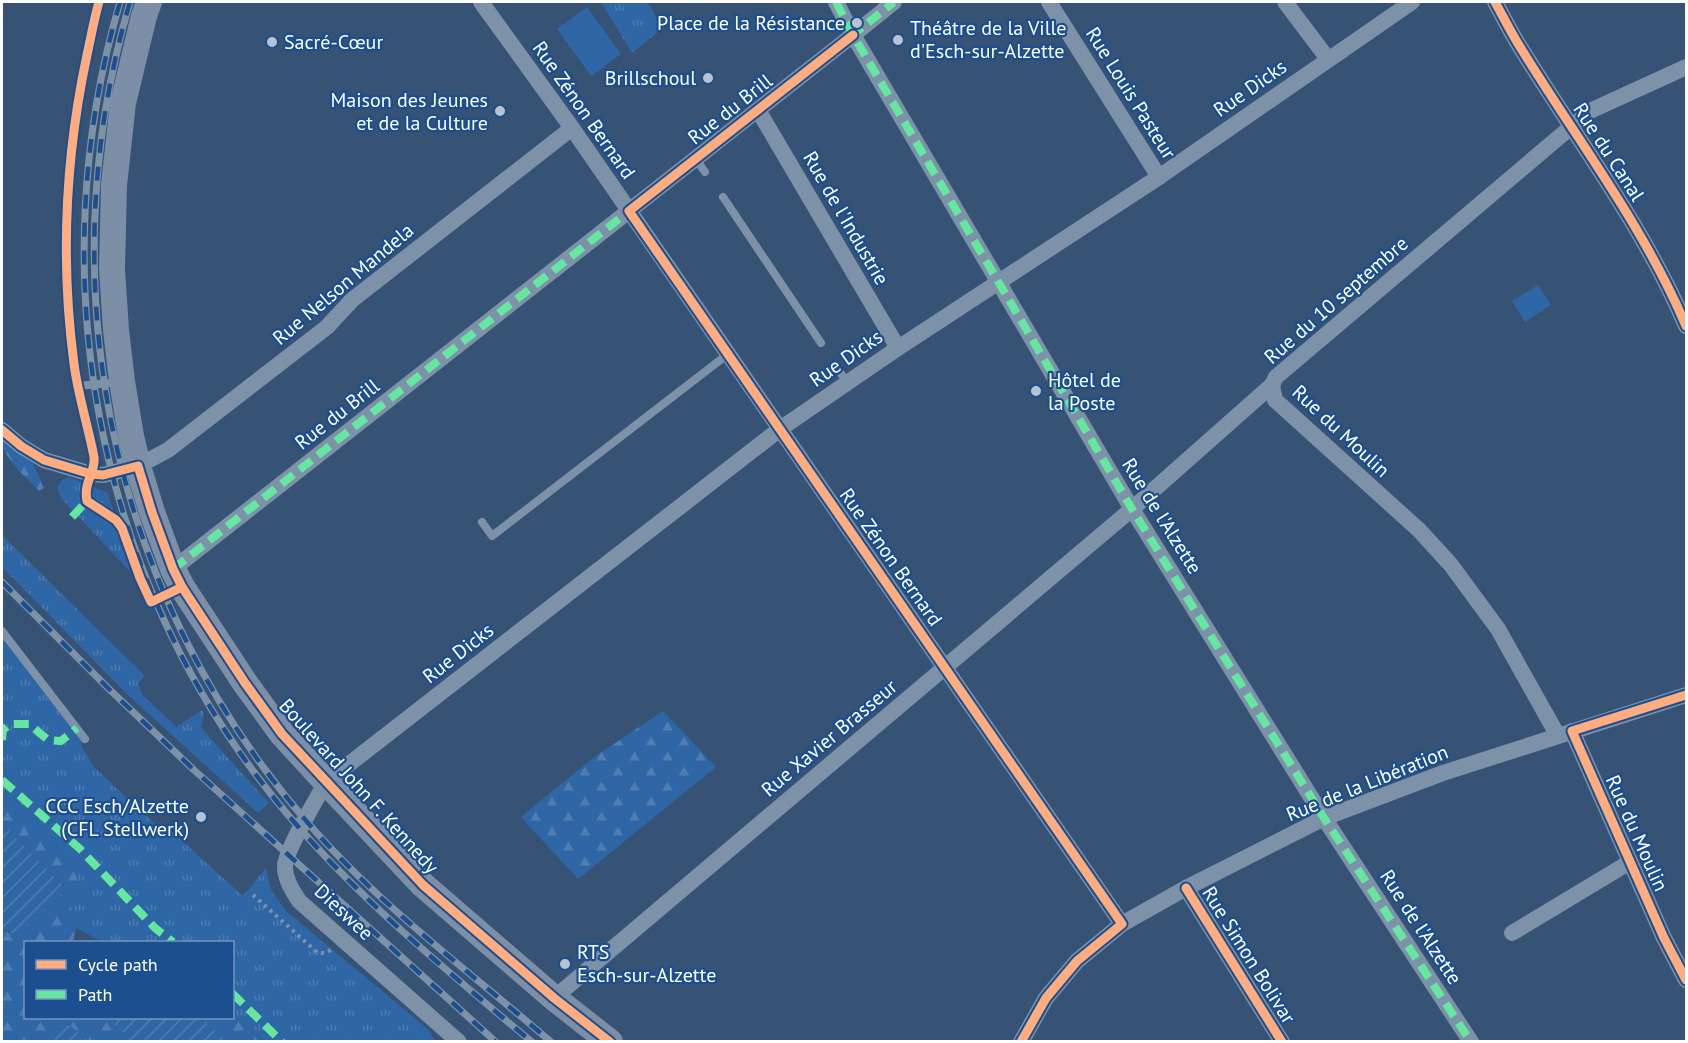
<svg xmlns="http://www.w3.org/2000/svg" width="1688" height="1043" font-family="'PT Sans',sans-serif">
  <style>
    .grass { fill: url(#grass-tufts) }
    .forest { fill: url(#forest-firs) }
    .garden { fill: url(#garden-furrows) }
    .pitch { fill: #2f66a5 }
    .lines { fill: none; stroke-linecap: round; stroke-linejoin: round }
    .path { stroke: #7d92a8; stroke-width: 4; stroke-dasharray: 3 4.5; stroke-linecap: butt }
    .lane { stroke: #7d92a8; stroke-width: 8 }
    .street { stroke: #7d92a8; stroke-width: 16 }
    .primary { stroke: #7d8ea7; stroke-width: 26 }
    .rail-casing { stroke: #7e92a7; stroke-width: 7 }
    .rail { stroke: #1b4f8f; stroke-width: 4.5; stroke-dasharray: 14; stroke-linecap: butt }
    .quiet { stroke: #66e7a1; stroke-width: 8; stroke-dasharray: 15 8; stroke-linecap: butt }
    .cycleway-casing { stroke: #1b4f8f; stroke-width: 13 }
    .cycleway { stroke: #ffac80; stroke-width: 9 }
    .poi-dot { fill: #b9c2ce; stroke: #1b4f8f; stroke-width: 2 }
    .labels { text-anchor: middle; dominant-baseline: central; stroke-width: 4.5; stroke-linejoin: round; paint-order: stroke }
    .poi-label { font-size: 20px; fill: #fff; stroke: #1b4f8f; text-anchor: end }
    .street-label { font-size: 20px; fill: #fff; stroke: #1b4f8f }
  </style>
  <defs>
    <pattern id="grass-tufts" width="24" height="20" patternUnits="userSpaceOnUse" patternTransform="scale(1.5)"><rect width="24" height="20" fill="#2f66a5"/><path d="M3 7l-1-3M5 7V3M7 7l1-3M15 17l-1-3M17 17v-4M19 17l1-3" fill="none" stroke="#4e7db2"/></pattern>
    <pattern id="forest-firs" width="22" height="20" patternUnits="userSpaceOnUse" patternTransform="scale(1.5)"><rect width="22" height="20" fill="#2f66a5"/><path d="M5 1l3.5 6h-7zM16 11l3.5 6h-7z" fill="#4e7db2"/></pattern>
    <pattern id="garden-furrows" width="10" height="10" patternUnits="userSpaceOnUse" patternTransform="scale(1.5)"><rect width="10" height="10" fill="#2f66a5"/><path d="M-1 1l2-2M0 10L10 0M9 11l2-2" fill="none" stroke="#4e7db2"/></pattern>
  </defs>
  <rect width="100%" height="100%" fill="#365274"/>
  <g class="grass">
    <path d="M601 2H647L663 28 632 53Z"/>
    <path d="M69 477 108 493 120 533 137 579 61 498 57 488 62 480Z"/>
    <path d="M2 535 145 676 138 683 142 694 176 727 202 710 204 713 201 728 269 803 258 813 127 694 2 567Z"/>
    <path d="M2 631 85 739 81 745 94 767 155 824 167 827 243 896 266 868 271 890 286 911 429 1030 435 1041H263L233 1015 232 942H102L76 928 67 889V846L2 799Z"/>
  </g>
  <g class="forest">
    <path d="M3 442 31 459 44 488 39 491C25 477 11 464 2 447Z"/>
    <path d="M663 711 716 767 578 879 521 817 594 757Z"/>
    <path d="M2 799 67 845 77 879 67 889 76 928 73 942H26V1018H111L110 1019 125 1034 118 1041H88L65 1022 44 1041H2V930L16 935 67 889 2 824Z"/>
    <path d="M233 1015 263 1041H227L199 1018H232Z"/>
  </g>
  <g class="garden">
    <path d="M2 824 67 889 16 935 2 929Z"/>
    <path d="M111 1018H199L227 1041H118L125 1034 109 1019Z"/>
    <path d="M65 1022 88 1041H44Z"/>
  </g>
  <g class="pitch">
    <path d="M587 7 621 54 591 76 557 29Z"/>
    <path d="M1538 285 1551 305 1525 322 1512 301Z"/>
  </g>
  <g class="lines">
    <path class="path" d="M253 895 318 953H325L331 950"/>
    <g class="lane">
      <path d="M99 2 78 97 67 182 66 267 74 362 77 386 120 382"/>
      <path d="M696 159 705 172"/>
      <path d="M723 197 821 343"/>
      <path d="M837 368 847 382"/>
      <path d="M482 522 492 536 728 354"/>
      <path d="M2 631 85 739"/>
    </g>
    <g class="street">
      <path d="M481 2 572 128 1122 924"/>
      <path d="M836 2 853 35 1132 509 1324 818 1471 1042"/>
      <path d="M1049 2 1159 177"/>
      <path d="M1285 2 1328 59"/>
      <path d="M1495 2C1504 18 1512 35 1522 50 1578 141 1644 227 1686 326"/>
      <path d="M758 110 898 348"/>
      <path d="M1272 385 1275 400 1419 530 1451 565 1498 629 1558 736"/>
      <path d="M2 430 21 446 44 460 91 474 103 475 138 466 168 450 327 327 352 300 572 128"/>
      <path d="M173 569 853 35 894 2"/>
      <path d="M1572 731 1664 938 1686 980"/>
      <path d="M1186 888 1282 1042"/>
      <path d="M1512 933 1630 862"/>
      <path d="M554 998 1132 509 1272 385 1276 377 1571 127 1590 111 1686 67"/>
      <path d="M459 1042 299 901C293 891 285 880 285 867 285 850 317 799 326 782L780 429 898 348 1159 177 1412 2"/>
      <path d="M1021 1042 1046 998 1077 961 1122 924 1186 888 1324 818 1443 773 1686 695"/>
    </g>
    <path class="primary" d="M149 2 144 16 123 103 114 185 112 269 116 330 122 381 131 436 138 466 152 512 173 569 182 587 245 683 282 734 326 782 423 885 554 998 610 1042"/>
    <g class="rail-casing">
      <g id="rail">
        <path d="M120 2C40 274 95 576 274 798 348 890 441 966 532 1042"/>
        <path d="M130 2C46 288 112 598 308 823 380 906 469 971 551 1042"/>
        <path d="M2 582 110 690 194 770 496 1042"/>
      </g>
    </g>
    <use href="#rail" class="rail"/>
    <g class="quiet">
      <path d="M836 2 853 35 1132 509 1324 818 1471 1042"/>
      <path d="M850 37 894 2"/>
      <path d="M72 517 87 501"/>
      <path d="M173 569 633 208"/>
      <path d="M2 740 3 730 10 724H29L48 740 61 741 77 728"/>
      <path d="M2 780 79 848 155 928 173 942"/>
      <path d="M232 993 282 1042"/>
    </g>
    <g class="cycleway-casing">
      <g id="cycleway">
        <path d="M99 2C94 19 91 37 87 55 65 158 60 258 74 364 78 395 88 426 94 457 96 472 83 482 87 501L116 520 122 528 140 578 151 602 182 587"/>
        <path d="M1495 2C1504 18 1512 35 1522 50 1578 141 1644 227 1686 326"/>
        <path d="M853 35 629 211 1122 924 1077 961 1046 998 1021 1042"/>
        <path d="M2 430 21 446 44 460 91 474 103 475 138 466 152 512 173 569 182 587 245 683 282 734 423 885 554 998 610 1042"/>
        <path d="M1686 695 1572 731 1664 938 1686 980"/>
        <path d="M1186 888 1282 1042"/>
      </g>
    </g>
    <use href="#cycleway" class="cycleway"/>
  </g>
  <g class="poi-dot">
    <circle cx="857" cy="23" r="6"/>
    <circle cx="898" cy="40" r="6"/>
    <circle cx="272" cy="42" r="6"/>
    <circle cx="708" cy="78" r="6"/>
    <circle cx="500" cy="111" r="6"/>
    <circle cx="1036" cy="391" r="6"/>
    <circle cx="201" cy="817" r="6"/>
    <circle cx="565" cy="964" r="6"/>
  </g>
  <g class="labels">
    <g class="poi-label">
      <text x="845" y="23">Place de la Résistance</text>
      <text x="910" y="28" text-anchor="start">Théâtre de la Ville<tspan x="910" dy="23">d'Esch-sur-Alzette</tspan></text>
      <text x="284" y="42" text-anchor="start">Sacré-Cœur</text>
      <text x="696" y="78">Brillschoul</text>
      <text x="488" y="100">Maison des Jeunes<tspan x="488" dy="23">et de la Culture</tspan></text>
      <text x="1048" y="380" text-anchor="start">Hôtel de<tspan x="1048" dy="23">la Poste</tspan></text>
      <text x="189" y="806">CCC Esch/Alzette<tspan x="189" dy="23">(CFL Stellwerk)</tspan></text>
      <text x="577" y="952" text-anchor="start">RTS<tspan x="577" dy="23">Esch-sur-Alzette</tspan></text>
    </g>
    <g class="street-label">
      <text transform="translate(1250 88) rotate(-35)">Rue Dicks</text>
      <text transform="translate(1131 93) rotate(58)">Rue Louis Pasteur</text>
      <text transform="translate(730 109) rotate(-38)">Rue du Brill</text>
      <text transform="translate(584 110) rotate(55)">Rue Zénon Bernard</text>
      <text transform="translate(1609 152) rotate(57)">Rue du Canal</text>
      <text transform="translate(846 218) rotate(60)">Rue de l'Industrie</text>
      <text transform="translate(343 284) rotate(-40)">Rue Nelson Mandela</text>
      <text transform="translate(1336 300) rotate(-41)">Rue du 10 septembre</text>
      <text transform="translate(846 358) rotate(-35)">Rue Dicks</text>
      <text transform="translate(337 414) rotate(-38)">Rue du Brill</text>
      <text transform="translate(1341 431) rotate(43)">Rue du Moulin</text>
      <text transform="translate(1162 516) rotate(58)">Rue de l'Alzette</text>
      <text transform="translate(891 557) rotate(55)">Rue Zénon Bernard</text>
      <text transform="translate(458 653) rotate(-38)">Rue Dicks</text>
      <text transform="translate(829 738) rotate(-40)">Rue Xavier Brasseur</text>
      <text transform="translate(1367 783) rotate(-22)">Rue de la Libération</text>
      <text transform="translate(359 786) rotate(48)">Boulevard John F. Kennedy</text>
      <text transform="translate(1637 833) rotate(66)">Rue du Moulin</text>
      <text transform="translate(344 912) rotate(43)">Dieswee</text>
      <text transform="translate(1421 927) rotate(57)">Rue de l'Alzette</text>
      <text transform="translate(1249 955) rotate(58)">Rue Simon Bolivar</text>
    </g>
  </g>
  <rect width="1688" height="1043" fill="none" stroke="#ffffff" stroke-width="6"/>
  <rect x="24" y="941" width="210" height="78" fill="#1b4f8f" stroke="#7695bc" stroke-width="1.5"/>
  <rect x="36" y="960" width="30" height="9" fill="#ffac80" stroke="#7695bc" stroke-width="1.5"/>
  <text x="78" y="971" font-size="18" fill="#ffffff">Cycle path</text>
  <rect x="36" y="990" width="30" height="9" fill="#66e7a1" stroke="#7695bc" stroke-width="1.5"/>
  <text x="78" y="1001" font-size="18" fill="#ffffff">Path</text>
</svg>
